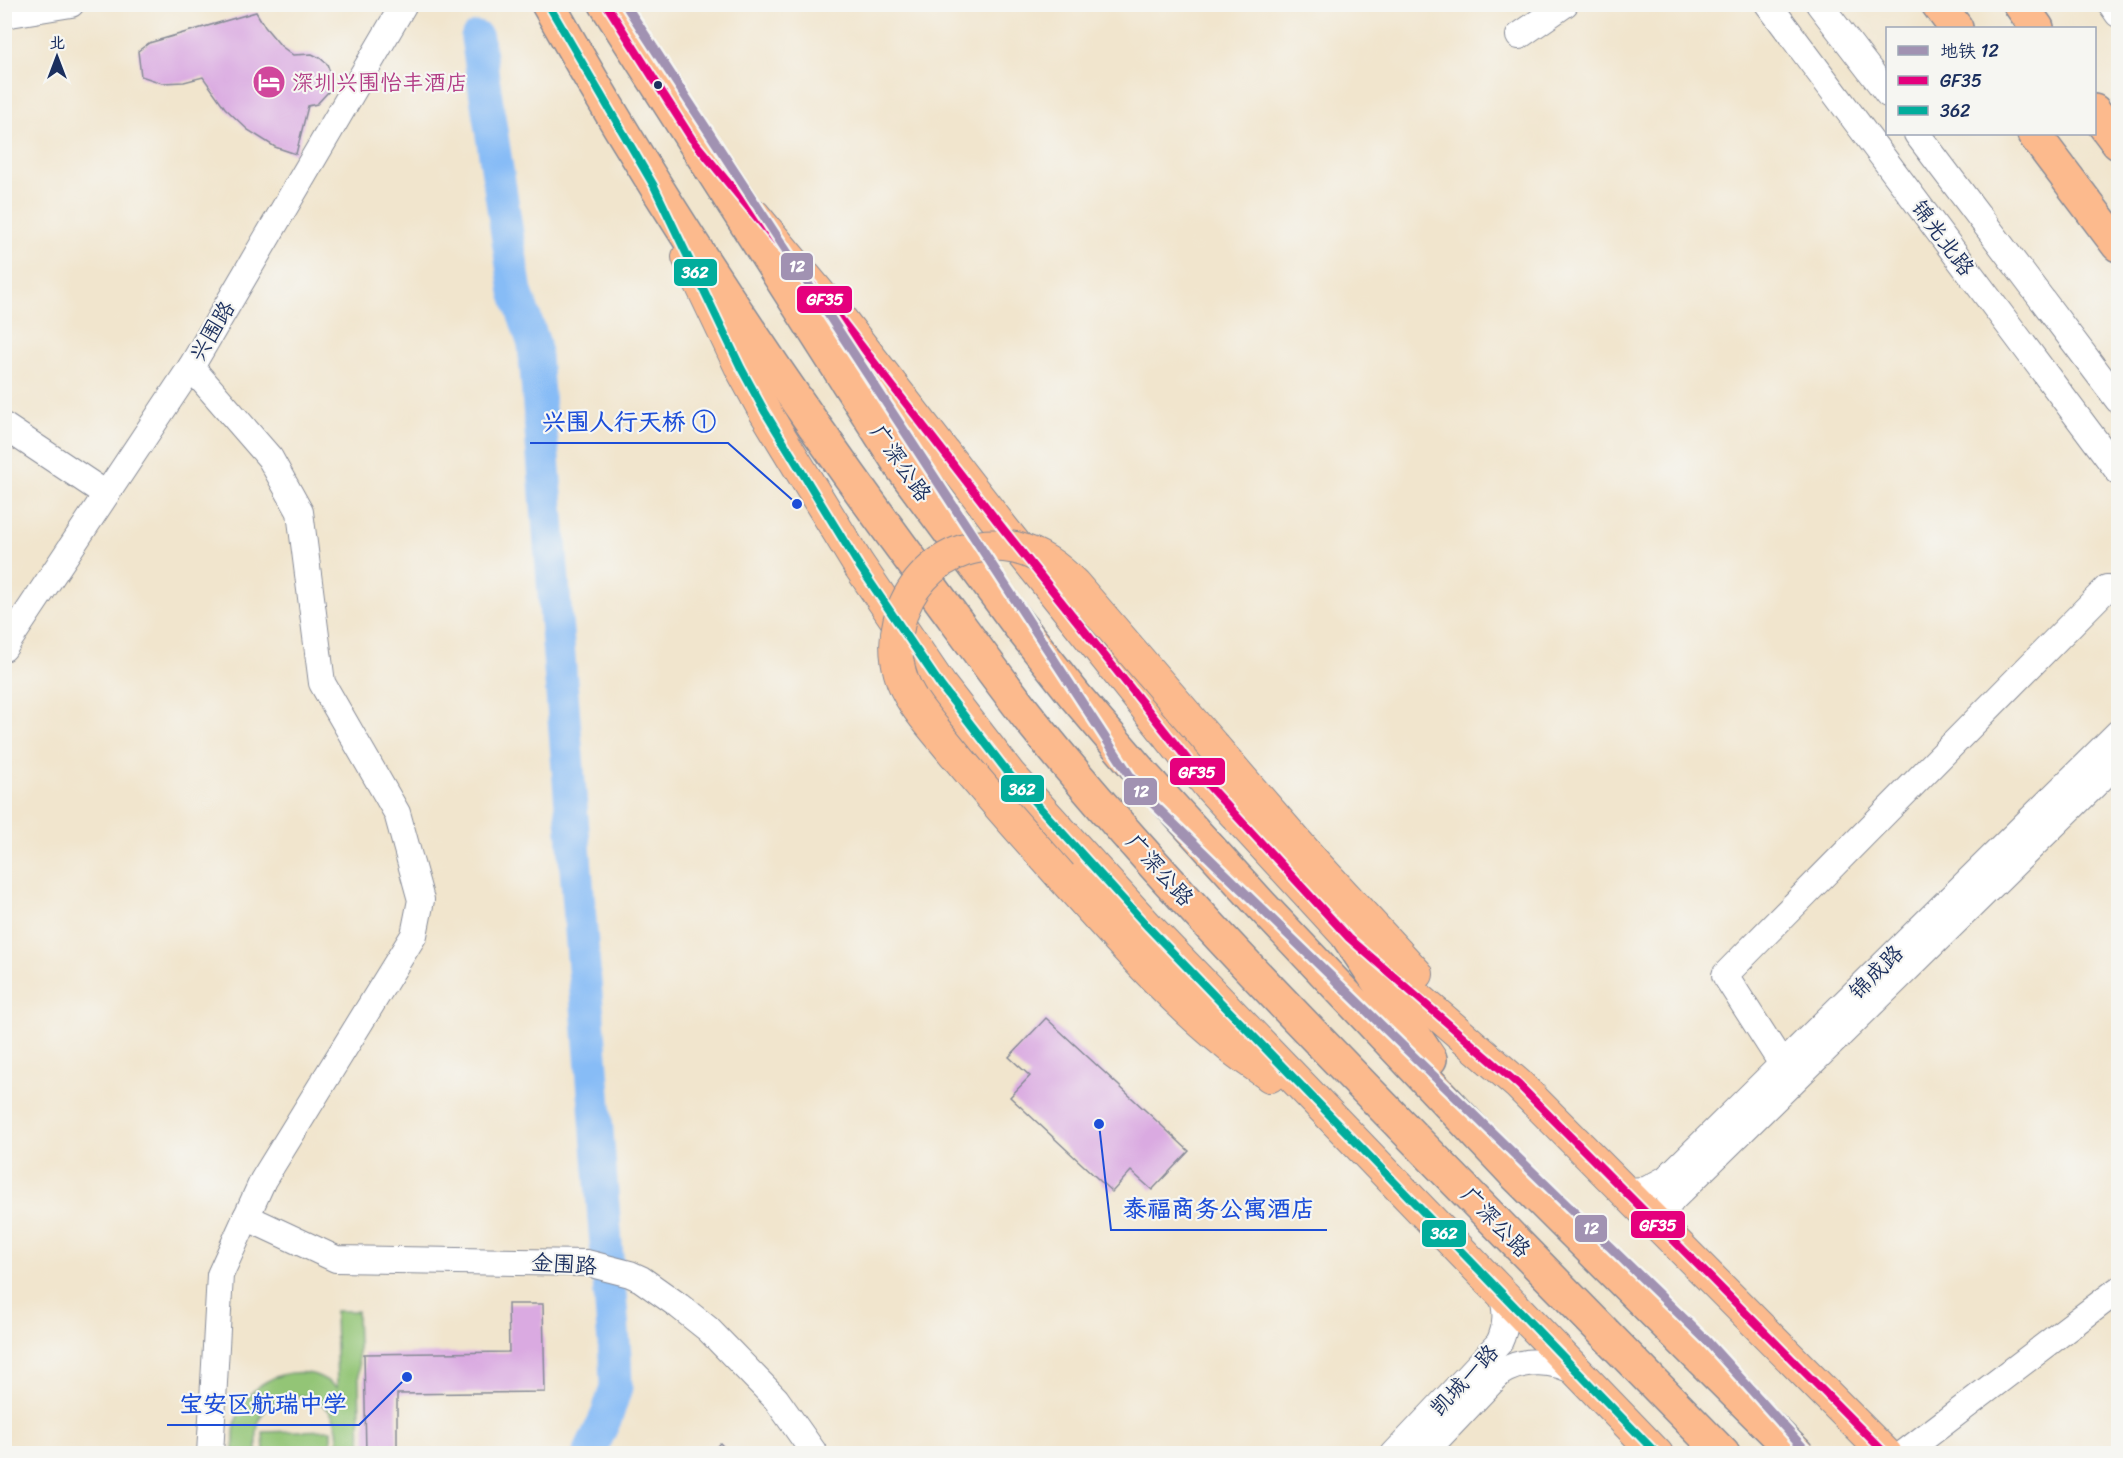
<svg xmlns="http://www.w3.org/2000/svg" width="2123" height="1458" font-family="Sriracha,'LXGW WenKai TC',sans-serif">
  <style>
    .green { fill: #93c576; stroke: #577a6a; stroke-width: 1.5 }
    .lines { fill: none; stroke-linecap: round; stroke-linejoin: round }
    .river { stroke: #87bcf6; stroke-width: 33 }
    .building { fill: #daaae1 }
    .minor-casing { stroke: #868a96; stroke-width: 28 }
    .major-casing { stroke: #868a96; stroke-width: 34 }
    .highway-casing { stroke: #868a96; stroke-width: 36 }
    .minor { stroke: #fff; stroke-width: 26 }
    .major { stroke: #fcba8d; stroke-width: 32 }
    .highway { stroke: #fcba8d; stroke-width: 33 }
    .major-bridge-casing { stroke: #868a96; stroke-width: 34; stroke-linecap: butt }
    .major-bridge { stroke: #fcba8d; stroke-width: 32 }
    .bus-1-casing { stroke: #f6f6f2; stroke-width: 12 }
    .bus-2-casing { stroke: #f6f6f2; stroke-width: 12 }
    .bus-1 { stroke: #e5007d; stroke-width: 8 }
    .bus-2 { stroke: #01ad9c; stroke-width: 8 }
    .metro-1-casing { stroke: #f6f6f2; stroke-width: 14 }
    .metro-1 { stroke: #a192b2; stroke-width: 9 }
    .bus-dot { fill: #1b2f5e; stroke: #f6f6f2; stroke-width: 2 }
    .labels { text-anchor: middle; dominant-baseline: central; stroke-width: 4.5; stroke-linejoin: round; paint-order: stroke }
    .hotel-label { font-size: 22px; fill: #b23c85; stroke: #f6f6f2; text-anchor: start }
    .street-label { font-size: 22px; fill: #1b2f5e; stroke: #f6f6f2 }
    .leader { fill: none; stroke: #1d4ed8; stroke-width: 2 }
    .callout-dot { fill: #1d4ed8; stroke: #f6f6f2; stroke-width: 2 }
    .callout-label { font-size: 24px; text-anchor: middle; font-weight: bold; fill: #1d4ed8; stroke: #f6f6f2; stroke-width: 4.5; stroke-linejoin: round; paint-order: stroke }
    .line-badge { stroke: #f6f6f2; stroke-width: 2 }
    .badge-label { font-size: 16px; text-anchor: middle; font-weight: bold; fill: #fff }
  </style>
  <rect width="100%" height="100%" fill="#f6f6f2"/>
  <filter id="ink" filterUnits="userSpaceOnUse"><feTurbulence type="fractalNoise" baseFrequency=".0167" numOctaves="2"/><feDisplacementMap in="SourceGraphic" scale="12" xChannelSelector="R" yChannelSelector="G"/><feConvolveMatrix kernelMatrix="1 2 1 2 8 2 1 2 1" color-interpolation-filters="sRGB"/></filter>
  <filter id="wash" filterUnits="userSpaceOnUse"><feTurbulence type="fractalNoise" baseFrequency=".008" numOctaves="4" result="noise"/><feDisplacementMap in="SourceGraphic" scale="24" xChannelSelector="R" yChannelSelector="G"/><feGaussianBlur stdDeviation="1.35" result="paint"/><feColorMatrix in="noise" values="0 0 0 0 0 0 0 0 0 0 0 0 0 0 0 0 0 1.4 0 .05"/><feComposite in="paint" operator="in"/></filter>
  <g filter="url(#wash)">
    <rect width="100%" height="100%" fill="#f1e5cd"/>
    <g class="green">
      <path d="M335 1311H357L361 1453H338C338 1443 339 1431 335 1421 322 1390 277 1386 261 1417 255 1428 257 1441 257 1453H234C234 1443 233 1431 236 1421 244 1388 279 1367 312 1374 321 1376 329 1382 337 1387Z"/>
      <path d="M331 1430V1453H264L263 1432Z"/>
    </g>
    <g class="lines">
      <path class="river" d="M477 38 516 292 534 344 615 1356 616 1387 607 1415 589 1454"/>
    </g>
    <g id="blocks">
      <g class="building">
        <path d="M256 12 265 27 281 46 293 55 312 54 320 58 327 64 330 72 332 82 329 91 317 104 308 106 296 154 275 147 248 130 225 108 203 77 184 82 162 83 141 76 138 51 149 43Z"/>
        <path d="M1046 1018 1189 1151 1152 1190 1131 1171 1112 1192 1010 1097 1030 1076 1009 1057Z"/>
        <path d="M508 1304H543L545 1392 397 1394V1454H366L364 1354 509 1352Z"/>
        <path d="M720 1443 730 1454H709Z"/>
      </g>
    </g>
  </g>
  <g filter="url(#ink)">
    <use href="#blocks" fill-opacity="0" stroke="#868a96" stroke-width="1.5"/>
    <g class="lines">
      <g class="minor-casing">
        <g id="minor">
          <path d="M1768 4 2118 471"/>
          <path d="M1819 4 1888 94"/>
          <path d="M2111 4 2118 14"/>
          <path d="M4 15 71 4"/>
          <path d="M1519 36 1565 4"/>
          <path d="M1917 134 2118 400"/>
          <path d="M191 367 270 458 300 512 322 683 397 813 421 900 414 935 263 1180 220 1275 210 1454"/>
          <path d="M4 426 106 494"/>
          <path d="M4 648 191 367 404 4"/>
          <path d="M1782 1064 1725 975 2107 588"/>
          <path d="M1623 1191 1646 1190 1666 1179 2118 733"/>
          <path d="M246 1217 336 1259 587 1263 630 1274 641 1279 679 1306 708 1329 776 1399 815 1454"/>
          <path d="M1665 1233C1661 1219 1664 1211 1672 1200L2118 762"/>
          <path d="M1394 1454 1499 1343C1507 1326 1507 1312 1502 1294"/>
          <path d="M1423 1454 1500 1373C1523 1358 1555 1359 1579 1374"/>
          <path d="M1903 1454 2118 1290"/>
        </g>
      </g>
      <g class="major-casing">
        <g id="major">
          <path d="M754 215 839 317 1004 530 1208 785 1349 938 1519 1085 1886 1454"/>
          <path d="M688 257 741 368 765 412 858 564 941 686 1010 775 1148 927 1657 1454"/>
          <path d="M1215 748 1312 860 1417 974"/>
          <path d="M1061 876C1115 935 1167 996 1229 1046 1242 1057 1257 1066 1270 1076"/>
        </g>
      </g>
      <g class="highway-casing">
        <g id="highway">
          <path d="M548 4C660 204 788 395 925 579 960 626 995 675 1032 722 1146 863 1273 994 1400 1124 1508 1234 1616 1344 1723 1454"/>
          <path d="M606 4 903 469 1018 624 1076 697 1142 774 1261 905 1515 1174 1797 1454"/>
          <path d="M1938 4 1956 28"/>
          <path d="M2020 4 2037 28"/>
          <path d="M2094 111 2118 143"/>
          <path d="M2034 134 2118 245"/>
          <path d="M1349 938 1430 1059"/>
        </g>
      </g>
      <use href="#minor" class="minor"/>
      <use href="#major" class="major"/>
      <use href="#highway" class="highway"/>
      <g class="major-bridge-casing">
        <path id="major-bridge" d="M1061 876C1022 832 982 788 944 741 928 721 907 699 900 673 880 602 942 531 1016 548 1040 554 1057 567 1074 584L1215 748"/>
      </g>
      <use href="#major-bridge" class="major-bridge"/>
      <g class="bus-1-casing">
        <path id="bus-1" d="M606 4 692 139 839 317 1004 530 1208 785 1349 938 1519 1085 1886 1454"/>
      </g>
      <g class="bus-2-casing">
        <path id="bus-2" d="M548 4 654 186 741 368 765 412 858 564 941 686 1010 775 1148 927 1657 1454"/>
      </g>
      <use href="#bus-1" class="bus-1"/>
      <use href="#bus-2" class="bus-2"/>
      <g class="metro-1-casing">
        <path id="metro-1" d="M625 4 1140 791 1706 1340 1809 1454"/>
      </g>
      <use href="#metro-1" class="metro-1"/>
    </g>
  </g>
  <defs>
    <g id="hotel-disc" transform="scale(1.725)"><circle r="9.5" fill="#d1479c" stroke="#f6f6f2"/><path d="M-6-4.5h1.5V1H6V5H4.5V3h-9V5H-6ZM-4 0a1.8 1.8 0 1 1 3.6 0ZM.5 0V-2.5h3Q6-2.5 6 0Z" fill="#fff"/></g>
  </defs>
  <g fill-rule="evenodd">
    <use href="#hotel-disc" x="269" y="82"/>
  </g>
  <circle class="bus-dot" cx="658" cy="85" r="5"/>
  <g class="labels">
    <g class="hotel-label">
      <text x="292" y="82">深圳兴围怡丰酒店</text>
    </g>
    <g class="street-label">
      <text transform="translate(1943 238) rotate(53)">锦光北路</text>
      <text transform="translate(212 331) rotate(-59)">兴围路</text>
      <text transform="translate(901 463) rotate(55)">广深公路</text>
      <text transform="translate(1160 870) rotate(48)">广深公路</text>
      <text transform="translate(1876 972) rotate(-45)">锦成路</text>
      <text transform="translate(1496 1222) rotate(46)">广深公路</text>
      <text transform="translate(564 1264) rotate(4)">金围路</text>
      <text transform="translate(1464 1380) rotate(-47)">凯城一路</text>
    </g>
  </g>
  <path class="leader" d="M797 504L728 443H530M1099 1124L1111 1230H1327M407 1377L359 1425H167"/>
  <g class="callout-dot">
    <circle cx="797" cy="504" r="6"/>
    <circle cx="1099" cy="1124" r="6"/>
    <circle cx="407" cy="1377" r="6"/>
  </g>
  <g class="callout-label">
    <text x="629" y="430">兴围人行天桥 ①</text>
    <text x="1219" y="1217">泰福商务公寓酒店</text>
    <text x="263" y="1412">宝安区航瑞中学</text>
  </g>
  <g class="line-badge">
    <rect x="780" y="252" width="34" height="29" rx="6" fill="#a192b2"/>
    <rect x="673" y="258" width="45" height="29" rx="6" fill="#01ad9c"/>
    <rect x="796" y="285" width="57" height="29" rx="6" fill="#e5007d"/>
    <rect x="1169" y="757" width="57" height="29" rx="6" fill="#e5007d"/>
    <rect x="1000" y="774" width="45" height="29" rx="6" fill="#01ad9c"/>
    <rect x="1123" y="777" width="35" height="29" rx="6" fill="#a192b2"/>
    <rect x="1630" y="1210" width="56" height="29" rx="6" fill="#e5007d"/>
    <rect x="1574" y="1214" width="34" height="29" rx="6" fill="#a192b2"/>
    <rect x="1421" y="1219" width="46" height="29" rx="6" fill="#01ad9c"/>
  </g>
  <g class="badge-label">
    <text x="797" y="272">12</text>
    <text x="695" y="278">362</text>
    <text x="825" y="305">GF35</text>
    <text x="1197" y="778">GF35</text>
    <text x="1022" y="795">362</text>
    <text x="1141" y="797">12</text>
    <text x="1658" y="1231">GF35</text>
    <text x="1591" y="1234">12</text>
    <text x="1444" y="1239">362</text>
  </g>
  <rect width="2123" height="1458" fill="none" stroke="#f6f6f2" stroke-width="24"/>
  <rect x="1886" y="27" width="210" height="108" fill="#f6f6f2" stroke="#9ea6b7" stroke-width="1.5"/>
  <rect x="1898" y="46" width="30" height="9" fill="#a192b2" stroke="#9ea6b7" stroke-width="1.5"/>
  <text x="1940" y="57" font-size="18" fill="#1b2f5e">地铁 12</text>
  <rect x="1898" y="76" width="30" height="9" fill="#e5007d" stroke="#9ea6b7" stroke-width="1.5"/>
  <text x="1940" y="87" font-size="18" fill="#1b2f5e">GF35</text>
  <rect x="1898" y="106" width="30" height="9" fill="#01ad9c" stroke="#9ea6b7" stroke-width="1.5"/>
  <text x="1940" y="117" font-size="18" fill="#1b2f5e">362</text>
  <g transform="translate(57 57)" stroke="#f6f6f2" stroke-width="4.5" paint-order="stroke">
  <path d="M0-4.5L10 22L0 15L-10 22Z" fill="#1b2f5e"/>
  <text y="-9" font-size="16" font-weight="bold" text-anchor="middle" fill="#1b2f5e">北</text>
  </g>
</svg>
